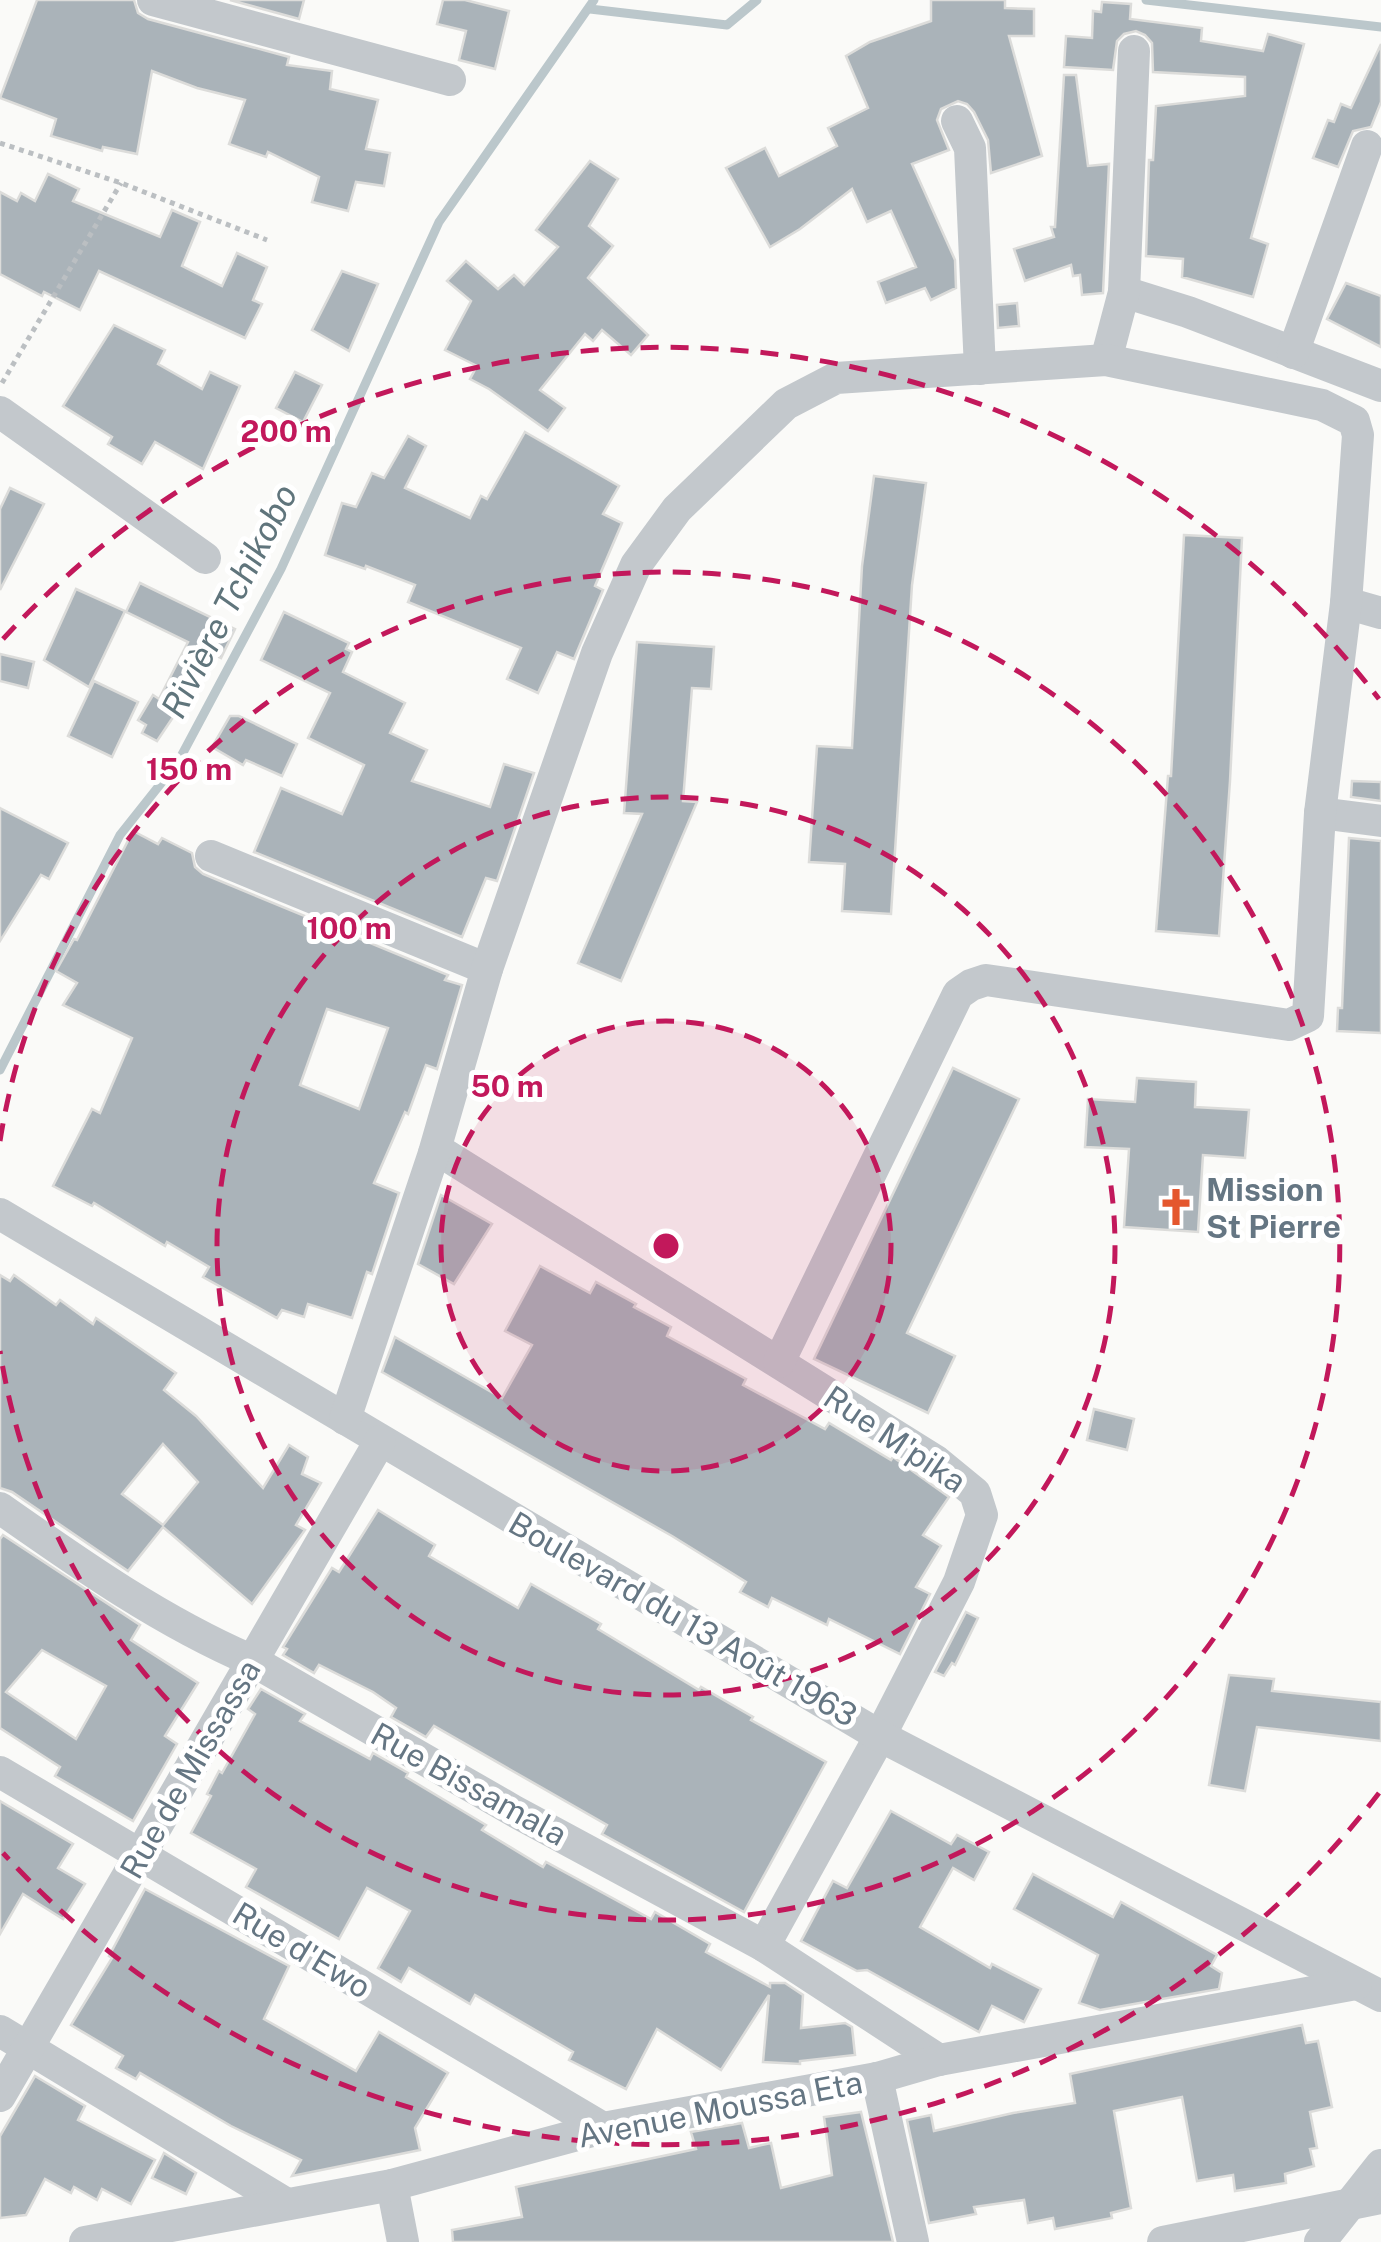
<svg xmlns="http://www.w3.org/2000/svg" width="1381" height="2242" font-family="'Public Sans',sans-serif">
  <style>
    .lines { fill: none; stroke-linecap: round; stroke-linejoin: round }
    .stream { stroke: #bbc7cb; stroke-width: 9 }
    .building { fill: #aab3b9; stroke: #dcdcda; stroke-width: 2.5; fill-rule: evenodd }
    .path { stroke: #bbbfc2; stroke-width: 5; stroke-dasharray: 5 5; stroke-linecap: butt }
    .street { stroke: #c3c8cc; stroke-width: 32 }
    .ring { fill: none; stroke: #c2185b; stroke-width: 5; stroke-dasharray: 18 12 }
    .labels { text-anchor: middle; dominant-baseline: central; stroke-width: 10; stroke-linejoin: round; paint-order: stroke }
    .poi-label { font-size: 32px; font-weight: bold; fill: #657683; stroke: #fff; text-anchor: start }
    .street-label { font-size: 32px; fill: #657683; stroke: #fff }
    .water-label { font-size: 35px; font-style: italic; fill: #60757c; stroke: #fff }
    .centre { fill: #c2185b; stroke: #fff; stroke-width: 5 }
    .ring-label { font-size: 30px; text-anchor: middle; font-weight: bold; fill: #c2185b; stroke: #fff; stroke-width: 10; stroke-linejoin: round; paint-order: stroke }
  </style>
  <rect width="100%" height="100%" fill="#fafaf8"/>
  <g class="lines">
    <g class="stream">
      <path d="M1146 0 1381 27"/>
      <path d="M590 9 727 25 757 0"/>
      <path d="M0 1070 120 835 178 762 281 569 439 222 594 0"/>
    </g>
  </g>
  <g class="building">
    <path d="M37 0H134L138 13 148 19 289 57 287 65 332 71 330 89 378 100 366 149 390 153 384 186 356 182 348 211 312 202 319 177 268 152 266 157 229 144 245 100 197 88 152 71 137 154 103 147 102 151 51 136 56 119 0 98Z"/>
    <path d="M230 0H304L299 19Z"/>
    <path d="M443 0H465L509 11 495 69 459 60 466 31 437 24Z"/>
    <path d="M931 0H1005V8L1034 9V36H1009L1042 156 991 173 988 140 974 112 967 104 958 101 941 109 937 120 949 150 912 164 955 260 956 288 931 300 925 288 886 303 878 282 916 267 891 211 867 222 852 189 800 229 770 247 726 168 765 148 779 176 837 146 828 128 868 108 846 56 870 42 931 21Z"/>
    <path d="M1102 2 1131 4 1130 19 1202 28 1201 41 1263 51 1268 34 1304 44 1251 238 1268 244 1253 297 1182 277 1183 259 1146 256 1149 160H1153L1156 106 1245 96V77L1153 72 1152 43 1145 35 1136 31 1124 34 1117 41 1113 70 1064 67 1066 36 1092 38 1093 11 1101 12Z"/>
    <path d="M1381 44V102L1371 127 1353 131 1338 167 1313 158 1328 120 1334 122 1341 104 1351 108Z"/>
    <path d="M1064 75H1076L1088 166 1109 164 1103 293 1082 295 1080 275 1073 276 1071 265 1025 281 1014 249 1054 237 1051 227H1055Z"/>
    <path d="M590 161 618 179 589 226 613 246 588 278 648 335 631 355 602 330 593 341 585 334 540 390 565 408 548 431 489 389 470 379 477 366 445 350 471 301 447 281 466 261 498 289 514 275 524 285 558 247 536 230Z"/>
    <path d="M48 174 79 189 73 201 160 237 172 210 200 222 182 266 222 286 237 253 267 267 253 300 262 304 245 338 99 271 80 310 44 292 42 296 0 274V192L17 201 21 193 35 201Z"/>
    <path d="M342 271 378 284 349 351 312 330Z"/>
    <path d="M1346 283 1381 296V347L1327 319Z"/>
    <path d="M1017 303 1019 326 998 328 997 305Z"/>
    <path d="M114 325 165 350 158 364 202 389 210 372 240 386 203 469 155 442 142 464 108 444 112 437 63 406Z"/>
    <path d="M295 372 322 385 303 422 276 408Z"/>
    <path d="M525 432 619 486 603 514 622 523 595 586 603 590 574 659 557 652 538 693 507 679 521 648 408 602 415 585 366 566 365 569 325 555 342 503 356 507 372 473 384 478 408 436 426 446 405 488 470 518 481 496 487 499Z"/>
    <path d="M874 476 926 483 912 585 891 914 842 911 845 864 809 862 817 746 852 748 862 566Z"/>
    <path d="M10 488 44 504 0 590V509Z"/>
    <path d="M1184 535 1242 538 1230 781 1219 936 1156 931 1168 776H1171Z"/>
    <path d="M140 583 235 629 221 658 211 653 196 683 157 741 142 733 146 725 138 720 153 695 159 699 188 642 126 612Z"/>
    <path d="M76 589 125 611 89 687 44 660Z"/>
    <path d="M284 612 349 643 346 649 352 652 343 672 405 703 390 733 427 750 412 781 490 807 504 764 534 773 497 881 486 878 462 937 254 852 281 788 342 814 364 765 308 738 330 693 261 660Z"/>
    <path d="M637 642 714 647 711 689 692 688 683 801 697 802 621 981 578 963 642 814 624 813Z"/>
    <path d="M0 654 34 662 28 688 0 681Z"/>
    <path d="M94 681 138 702 112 757 68 736Z"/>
    <path d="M230 716H239L297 744 282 776 246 760 243 765 212 747Z"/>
    <path d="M1352 781 1381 782V801L1351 797Z"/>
    <path d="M0 808 68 843 49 879 41 875 0 941Z"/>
    <path d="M133 831 158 844 162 838 192 853 195 867 203 874 448 975 445 980 462 985 437 1069 426 1065 408 1114 405 1112 374 1183 399 1193 372 1274 367 1272 352 1318 308 1304 304 1317 282 1310 277 1318 203 1277 209 1267 167 1242 165 1246 94 1203 92 1206 53 1186 92 1109 100 1113 132 1038 63 1005 77 983 56 971 74 939 77 940ZM327 1009 388 1028 359 1109 300 1085Z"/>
    <path d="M1349 838 1381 841V1033L1337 1031 1338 1008H1342Z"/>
    <path d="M953 1068 1019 1099 907 1333 955 1356 928 1413 814 1359Z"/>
    <path d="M1137 1078 1196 1082 1195 1107 1249 1110 1245 1158 1203 1155 1198 1232 1124 1227 1129 1149 1085 1147 1088 1099 1135 1102Z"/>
    <path d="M441 1195 492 1224 454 1284 418 1264Z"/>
    <path d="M540 1266 590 1293 596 1282 636 1304 634 1307 671 1327 667 1336 746 1379 743 1385 825 1429 829 1423 891 1460 893 1457 949 1497 923 1535 941 1546 916 1587 930 1594 900 1654 829 1619 827 1625 772 1598 768 1607 740 1592 746 1582 672 1536 382 1372 395 1337 502 1398 532 1345 505 1331Z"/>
    <path d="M0 1275 10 1281 14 1275 56 1305 60 1300 93 1324 96 1318 176 1373 164 1390 196 1416 263 1488 289 1445 308 1457 302 1474 321 1483 296 1525 305 1530 252 1604 163 1527 128 1571 12 1492 0 1488ZM163 1444 198 1482 163 1525 122 1494Z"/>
    <path d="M1094 1409 1134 1419 1127 1450 1087 1440Z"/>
    <path d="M378 1510 435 1545 429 1556 518 1608 531 1584 601 1624 598 1629 699 1690 701 1687 753 1717 751 1720 826 1762 744 1912 602 1834 607 1825 434 1726 426 1737 391 1717 396 1708 373 1692 319 1665 314 1673 283 1655 287 1649 283 1647 332 1568 339 1572Z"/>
    <path d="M3 1535 140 1625 131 1640 198 1683 165 1736 177 1744 133 1821 55 1776 60 1767 0 1728V1539ZM42 1650 106 1686 76 1739 6 1692Z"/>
    <path d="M966 1612 978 1618 955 1665 952 1663 944 1676 935 1672Z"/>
    <path d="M1229 1675 1274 1679 1272 1691 1381 1702V1741L1257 1727 1245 1791 1209 1785Z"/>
    <path d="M261 1689 305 1714 300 1721 370 1759 373 1753 408 1773 406 1777 486 1825 482 1830 543 1867 546 1862 651 1919 655 1912 710 1944 706 1952 770 1987V1983H785L803 1995 801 2028 845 2023 852 2027 855 2055 800 2061V2064L763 2062 769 1995 721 2070 657 2029 626 2089 569 2060 573 2052 475 1995 470 2004 409 1968 401 1982 378 1968 410 1911 367 1888 339 1939 246 1887 256 1869 191 1833 211 1796 207 1794 219 1771 222 1773 255 1714 248 1709Z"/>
    <path d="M0 1801 73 1844 58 1868 85 1884 63 1919 23 1894 0 1934Z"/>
    <path d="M891 1811 951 1844 957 1835 989 1852 974 1880 953 1868 920 1927 990 1968 992 1964 1041 1989 1024 2022 992 2006 979 2032 867 1970 857 1971 801 1941 833 1881 847 1888Z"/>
    <path d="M1033 1874 1113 1917 1121 1902 1217 1955 1211 1966 1222 1973 1219 1989 1100 2010 1079 2003 1098 1955 1014 1909Z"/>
    <path d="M145 1889 289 1966 264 2019 356 2071 379 2032 448 2073 415 2128 420 2150 292 2176 301 2160 231 2126 140 2073 136 2079 116 2068 123 2056 71 2025 112 1958 109 1956Z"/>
    <path d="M1302 2025 1306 2043 1318 2041 1332 2107 1310 2112 1317 2148 1310 2149 1314 2166 1285 2174 1286 2183 1235 2191 1233 2175 1197 2181 1182 2097 1114 2111 1131 2208 1111 2213 1112 2218 1055 2229 1053 2218 1028 2223 1024 2200 974 2207 976 2214 929 2223 907 2120 931 2115 934 2131 1013 2113 1075 2103 1070 2074Z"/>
    <path d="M35 2076 85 2106 78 2120 155 2160 131 2204 102 2189 97 2200 74 2187 71 2193 45 2179 26 2215 0 2218V2136Z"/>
    <path d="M861 2112 893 2242H453L452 2230 522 2217 516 2187 696 2149 691 2132 742 2123 749 2148 771 2143 781 2188 832 2175 824 2117Z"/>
    <path d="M164 2153 196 2173 186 2194 152 2178Z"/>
  </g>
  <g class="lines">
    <g class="path">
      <path d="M0 143 121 183 267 240"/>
      <path d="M2 383 121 183"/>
    </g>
    <g class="street">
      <path d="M153 0 450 80"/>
      <path d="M957 121 970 148 980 369"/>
      <path d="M1124 292 1188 312 1381 386"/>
      <path d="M1293 353 1367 146"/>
      <path d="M1106 360 1124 292 1134 51"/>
      <path d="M0 412 205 558"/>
      <path d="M1346 603 1381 613"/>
      <path d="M1320 813 1381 821"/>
      <path d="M211 856 487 969"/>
      <path d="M434 1153 441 1152 936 1461 975 1493 982 1515 959 1582 880 1736 764 1946"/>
      <path d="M0 1214 880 1736 1381 1996"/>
      <path d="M345 1419 434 1153 487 969 597 653 636 565 677 509 786 404 836 378 1106 360 1322 405 1354 421 1358 435 1346 603 1320 813 1308 1016 1289 1025 986 980 971 985 958 994 779 1362"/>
      <path d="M0 1508C81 1565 162 1622 253 1661L514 1811 764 1946 939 2060"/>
      <path d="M0 1772 603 2128"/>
      <path d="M0 2031 285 2203"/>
      <path d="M877 2078 913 2242"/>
      <path d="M0 2096 380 1441"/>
      <path d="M392 2185 403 2242"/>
      <path d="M85 2242 392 2185 603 2128 877 2078 939 2060 1356 1984"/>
      <path d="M1163 2242 1381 2198"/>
      <path d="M1320 2242 1381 2165"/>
    </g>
  </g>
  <circle cx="666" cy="1246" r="225" fill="#c2185b" fill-opacity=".12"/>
  <g class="ring">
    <circle cx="666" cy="1246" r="225"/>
    <circle cx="666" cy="1246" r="449"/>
    <path d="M0 1141A674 674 0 1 1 0 1351"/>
    <path d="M1379 1793A899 899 0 0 1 3 1853M3 639A899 899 0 0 1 1379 699"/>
  </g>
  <defs>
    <g id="church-bare" transform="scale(3)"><path d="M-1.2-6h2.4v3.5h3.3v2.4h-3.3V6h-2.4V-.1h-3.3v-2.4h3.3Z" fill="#e4572e" stroke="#fff" stroke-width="2.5" paint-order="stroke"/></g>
  </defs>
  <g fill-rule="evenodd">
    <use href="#church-bare" x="1176" y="1207"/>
  </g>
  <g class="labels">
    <g class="poi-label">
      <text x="1206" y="1189">Mission<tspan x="1206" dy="37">St Pierre</tspan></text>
    </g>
    <g class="street-label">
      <text transform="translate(895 1439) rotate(34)">Rue M'pika</text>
      <text transform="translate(683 1619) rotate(30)">Boulevard du 13 Août 1963</text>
      <text transform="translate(190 1769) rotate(-60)">Rue de Missassa</text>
      <text transform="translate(469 1784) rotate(29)">Rue Bissamala</text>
      <text transform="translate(302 1950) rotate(31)">Rue d'Ewo</text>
      <text transform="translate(720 2109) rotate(-11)">Avenue Moussa Eta</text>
    </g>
    <g class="water-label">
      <text transform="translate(229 601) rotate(-63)">Rivière Tchikobo</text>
    </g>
  </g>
  <circle cx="666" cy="1246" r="15" class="centre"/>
  <g class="ring-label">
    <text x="286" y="442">200 m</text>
    <text x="189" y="780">150 m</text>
    <text x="349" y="939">100 m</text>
    <text x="507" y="1097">50 m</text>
  </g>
</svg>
